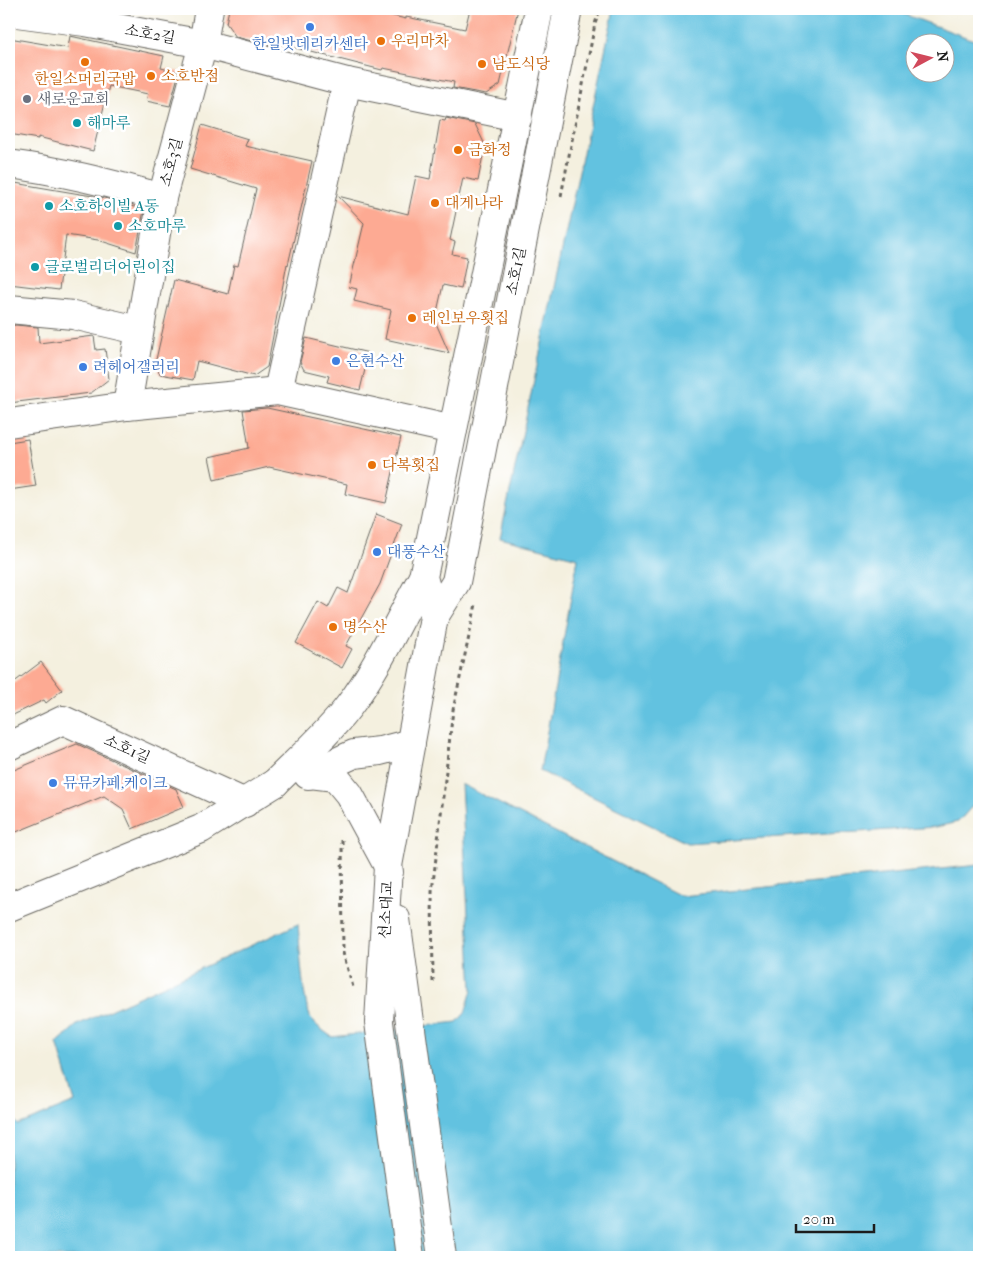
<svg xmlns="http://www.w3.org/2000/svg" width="988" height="1266" font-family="'IM FELL French Canon','Noto Serif KR',serif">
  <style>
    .water { fill: #62c2e0; stroke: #3f6f7e; fill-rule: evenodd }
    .building { fill: #fdaa93 }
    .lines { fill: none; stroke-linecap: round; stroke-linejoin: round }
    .minor-casing { stroke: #686660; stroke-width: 30 }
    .tertiary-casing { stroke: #686660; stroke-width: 30 }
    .path { stroke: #686660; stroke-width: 3; stroke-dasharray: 4 4; stroke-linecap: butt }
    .minor { stroke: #fff; stroke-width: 28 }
    .tertiary { stroke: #fff; stroke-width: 28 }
    .shop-dot { fill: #3f7fe0; stroke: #fff; stroke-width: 2 }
    .food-dot { fill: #e8710a; stroke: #fff; stroke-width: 2 }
    .worship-dot { fill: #6b7280; stroke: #fff; stroke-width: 2 }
    .culture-dot { fill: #0f9aa8; stroke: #fff; stroke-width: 2 }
    .labels { text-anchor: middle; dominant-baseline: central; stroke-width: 5; stroke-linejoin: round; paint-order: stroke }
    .street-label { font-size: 15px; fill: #1c1c1c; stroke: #fff }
    .food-label { font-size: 15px; fill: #c56008; stroke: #fff; text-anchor: start }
    .shop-label { font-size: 15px; fill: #366cbe; stroke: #fff; text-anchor: start }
    .worship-label { font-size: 15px; fill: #5b616d; stroke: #fff; text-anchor: start }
    .culture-label { font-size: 15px; fill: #0d838f; stroke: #fff; text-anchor: start }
  </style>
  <rect width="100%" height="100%" fill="#fff"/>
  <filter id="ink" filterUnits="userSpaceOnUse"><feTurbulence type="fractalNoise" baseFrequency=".02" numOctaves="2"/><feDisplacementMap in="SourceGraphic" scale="10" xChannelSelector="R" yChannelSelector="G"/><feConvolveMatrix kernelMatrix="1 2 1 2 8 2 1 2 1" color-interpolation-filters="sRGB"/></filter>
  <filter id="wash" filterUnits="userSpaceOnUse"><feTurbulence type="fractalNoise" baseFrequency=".0096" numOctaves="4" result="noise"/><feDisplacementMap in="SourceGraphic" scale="20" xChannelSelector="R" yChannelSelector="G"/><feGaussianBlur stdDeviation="1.12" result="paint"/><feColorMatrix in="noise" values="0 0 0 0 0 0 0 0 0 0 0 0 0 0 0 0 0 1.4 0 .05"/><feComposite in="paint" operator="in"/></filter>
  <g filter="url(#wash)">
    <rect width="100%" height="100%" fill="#f4f0df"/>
    <g class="water">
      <path d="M614 9H890L979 42V799L958 822 936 827 687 843 540 771 578 558 500 538ZM916 42H946V72H916Z"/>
      <path d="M461 784 681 896 979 865V1257H9V1112L18 1125 75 1102 57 1043 77 1025 298 924C300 945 302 1004 312 1020 317 1027 325 1032 332 1037L457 1022 465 1013 472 990Z"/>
    </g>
    <g id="blocks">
      <g class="building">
        <path d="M229 9H364L406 19V17L465 29 470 9H518L500 85 486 94 453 88 454 82 383 68 382 70 276 43 275 47 236 37 226 23Z"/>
        <path d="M70 36 164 56 161 68 179 72 170 106 146 101 148 94 109 86 93 151 38 137V139L9 134V38L68 48Z"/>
        <path d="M446 118 475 124 485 145 478 181 463 178 450 240 455 242 452 254 467 257 461 289 443 285 435 321 449 353 385 339 391 310 354 301 357 289 349 287 364 223 338 196 408 214 416 176 430 179 440 120 445 121Z"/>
        <path d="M202 125 248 139 245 146 312 161 288 265 287 264 267 367 254 376 197 361 193 380 160 374 155 364 174 280 228 294 234 265 238 266 256 189 190 169Z"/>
        <path d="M15 183 104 198 144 210 136 252 98 240 66 235 59 290 9 284V216Z"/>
        <path d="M16 325 38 327 39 343 94 336 96 350 105 349 109 379 91 393 9 403V326Z"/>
        <path d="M306 338 369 353 360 390 327 382 329 376 304 370 300 362Z"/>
        <path d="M267 408 401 437 386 503 345 494 347 484 269 467 214 480 209 457 249 448 243 410Z"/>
        <path d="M28 439 36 486 9 490V442Z"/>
        <path d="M376 514 402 524 380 584 346 646 352 649 342 668 296 643 318 602 328 608 338 588 348 593Z"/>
        <path d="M41 662 62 690 46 703 44 700 9 717V686Z"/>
        <path d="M77 744 176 789 184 807 132 829 123 809 104 796 9 835V772Z"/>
      </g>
    </g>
  </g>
  <g filter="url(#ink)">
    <use href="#blocks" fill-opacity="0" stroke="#686660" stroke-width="1"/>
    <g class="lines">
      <g class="minor-casing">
        <g id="minor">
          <path d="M9 12 85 22 203 44 347 82 518 117"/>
          <path d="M9 164C61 171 111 183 162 198"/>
          <path d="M9 309 73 315 138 330"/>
          <path d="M278 391 347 82"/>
          <path d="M127 406 162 198 203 44 209 9"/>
          <path d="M9 423 127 406 278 391 453 430"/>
          <path d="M9 746 63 720 245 803"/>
          <path d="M9 907 201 829 275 783"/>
        </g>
      </g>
      <g class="tertiary-casing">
        <g id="tertiary">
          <path d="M434 617 423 577 539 9"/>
          <path d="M310 774 335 777 349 794 388 866 389 872"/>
          <path d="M308 775 354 754 380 751 411 743"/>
          <path d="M275 783C300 758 328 734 349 706 379 666 399 619 423 577"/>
          <path d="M396 919 442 1257"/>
          <path d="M410 1257 379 1022 388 866 434 617 456 582 568 9"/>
        </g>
      </g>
      <g class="path">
        <path d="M561 196 595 24 600 9"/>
        <path d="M342 840 343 953 353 987"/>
        <path d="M433 982 432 892 453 710 476 604"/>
      </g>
      <use href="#minor" class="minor"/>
      <use href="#tertiary" class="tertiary"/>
    </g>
  </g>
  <g class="shop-dot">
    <circle cx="310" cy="27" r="5"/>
    <circle cx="336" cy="361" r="5"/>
    <circle cx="83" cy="367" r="5"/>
    <circle cx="377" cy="552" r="5"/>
    <circle cx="53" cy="783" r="5"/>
  </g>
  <g class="food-dot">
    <circle cx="381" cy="41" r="5"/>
    <circle cx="85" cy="62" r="5"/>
    <circle cx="482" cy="64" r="5"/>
    <circle cx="151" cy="76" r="5"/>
    <circle cx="458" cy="150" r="5"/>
    <circle cx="435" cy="203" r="5"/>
    <circle cx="412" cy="318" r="5"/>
    <circle cx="372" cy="465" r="5"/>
    <circle cx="333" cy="627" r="5"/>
  </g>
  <circle class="worship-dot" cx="27" cy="99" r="5"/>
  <g class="culture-dot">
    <circle cx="77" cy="123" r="5"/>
    <circle cx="49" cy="206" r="5"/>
    <circle cx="118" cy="226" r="5"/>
    <circle cx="35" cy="267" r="5"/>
  </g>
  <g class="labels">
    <g class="street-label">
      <text transform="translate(150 34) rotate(10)">소호2길</text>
      <text transform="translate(171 162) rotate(-75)">소호3길</text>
      <text transform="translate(516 271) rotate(-79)">소호1길</text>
      <text transform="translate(127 749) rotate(24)">소호1길</text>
      <text transform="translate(386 910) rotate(-87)">선소대교</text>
    </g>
    <g class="food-label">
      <text x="391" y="41">우리마차</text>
      <text x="492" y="64">남도식당</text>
      <text x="161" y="76">소호반점</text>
      <text x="85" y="79" text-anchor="middle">한일소머리국밥</text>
      <text x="468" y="150">금화정</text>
      <text x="445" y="203">대게나라</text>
      <text x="422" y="318">레인보우횟집</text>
      <text x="382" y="465">다복횟집</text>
      <text x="343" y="627">명수산</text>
    </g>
    <g class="shop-label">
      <text x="310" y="44" text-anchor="middle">한일밧데리카센타</text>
      <text x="346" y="361">은현수산</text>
      <text x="93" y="367">려헤어갤러리</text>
      <text x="387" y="552">대풍수산</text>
      <text x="63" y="783">뮤뮤카페,케이크</text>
    </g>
    <g class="worship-label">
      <text x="37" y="99">새로운교회</text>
    </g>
    <g class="culture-label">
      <text x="87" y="123">해마루</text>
      <text x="59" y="206">소호하이빌 A동</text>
      <text x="128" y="226">소호마루</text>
      <text x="45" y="267">글로벌리더어린이집</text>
    </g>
  </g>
  <rect width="988" height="1266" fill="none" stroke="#fff" stroke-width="30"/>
  <g transform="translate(930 58) rotate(83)"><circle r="24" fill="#ffffff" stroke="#a4a4a4"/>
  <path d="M0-4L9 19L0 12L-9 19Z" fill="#d1495b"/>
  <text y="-8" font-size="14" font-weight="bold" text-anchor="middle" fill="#1c1c1c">N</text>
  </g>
  <path d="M796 1224v8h78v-8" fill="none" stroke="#1c1c1c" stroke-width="2.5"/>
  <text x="803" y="1224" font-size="15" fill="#1c1c1c" stroke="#ffffff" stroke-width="4" paint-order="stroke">20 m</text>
</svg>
